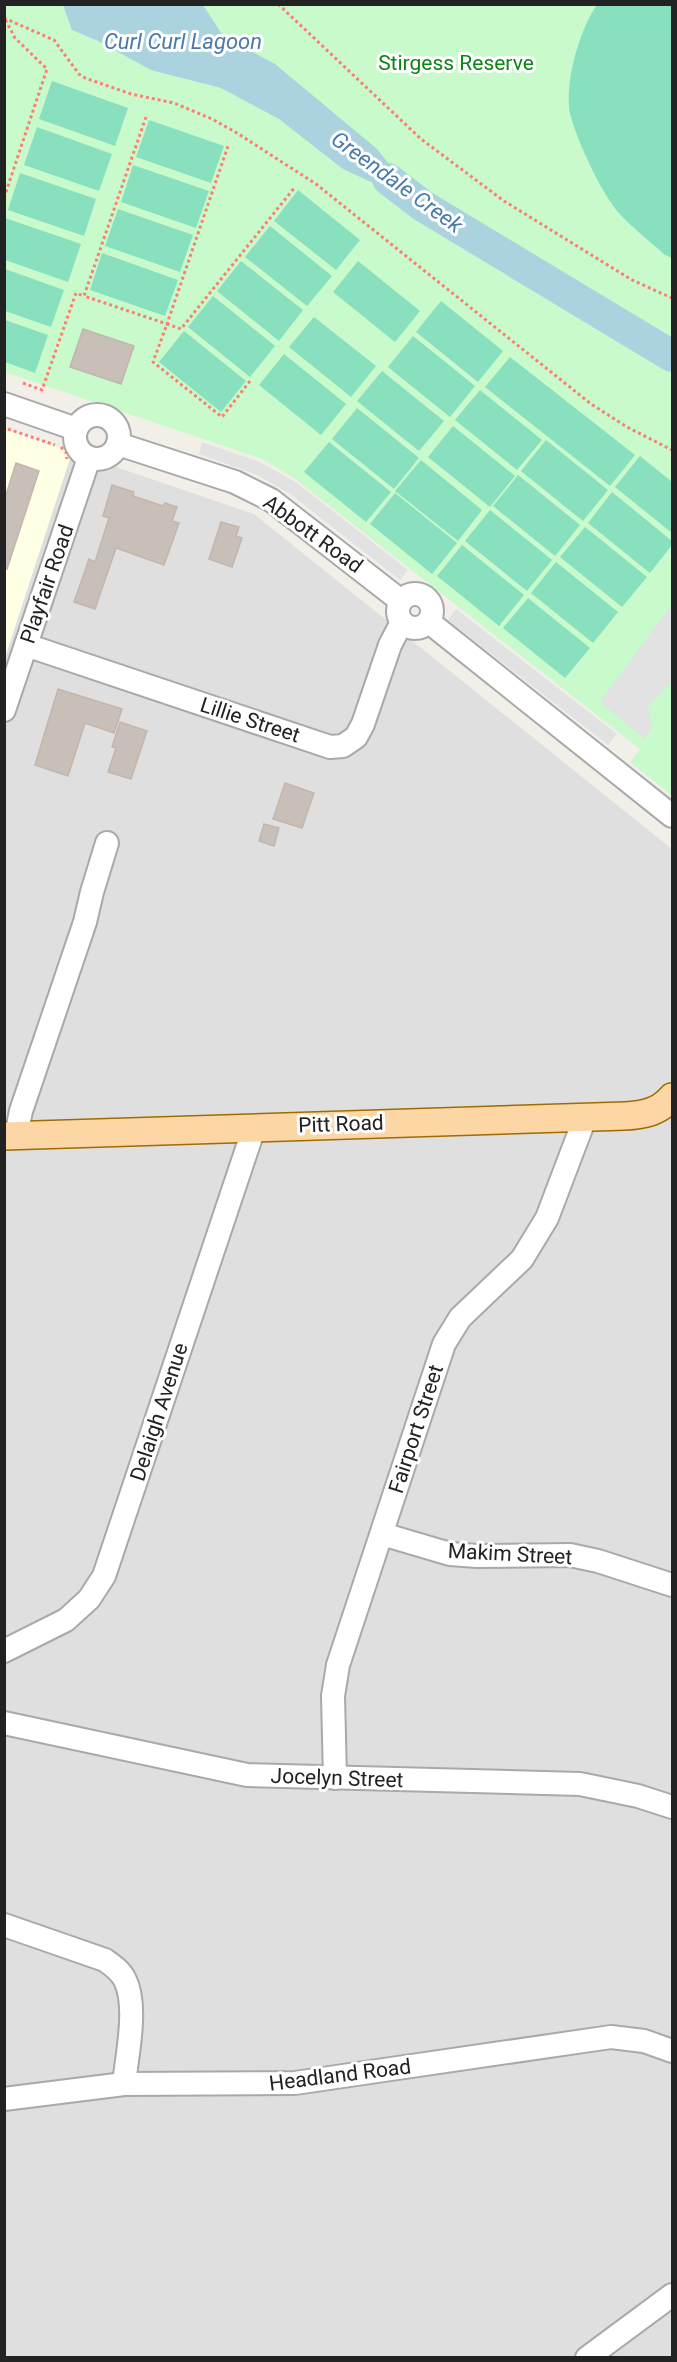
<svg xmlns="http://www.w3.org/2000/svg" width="677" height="2362" font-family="Roboto,sans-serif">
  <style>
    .residential { fill: #e0dfdf }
    .education { fill: #ffffe5 }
    .park { fill: #c8facc }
    .pitch { fill: #88e0be }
    .parking { fill: #e2e2e2 }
    .water { fill: #aad3df }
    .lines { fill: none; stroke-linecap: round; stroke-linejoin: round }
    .river { stroke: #aad3df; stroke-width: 32 }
    .building { fill: #c7bfb8; stroke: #c4b6ab; stroke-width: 1.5 }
    .minor-casing { stroke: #a9a9a9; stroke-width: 26 }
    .major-casing { stroke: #a06b00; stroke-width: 30 }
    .path { stroke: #fa8072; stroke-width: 3; stroke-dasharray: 3 3; stroke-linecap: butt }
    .minor { stroke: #fff; stroke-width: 22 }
    .major { stroke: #fcd6a4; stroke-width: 27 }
    .labels { text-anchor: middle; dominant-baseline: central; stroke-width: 6; stroke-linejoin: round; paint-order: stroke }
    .park-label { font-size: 21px; fill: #0c8416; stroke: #fff }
    .street-label { font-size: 21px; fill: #222; stroke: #fff }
    .water-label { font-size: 22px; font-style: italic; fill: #4a7aab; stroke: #fff }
  </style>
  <rect width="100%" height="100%" fill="#f2efe9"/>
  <path class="residential" d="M72 452 254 514 672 849V2357L5 2358 4 658Z"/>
  <path class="education" d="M5 429 72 452 5 658Z"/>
  <path class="park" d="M5 5H672V796L630 762 640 749 294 478 262 459 5 372Z"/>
  <g class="pitch">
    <path d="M597 5H672V258L665 255C650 241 631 227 618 212 601 192 576 139 570 113 564 84 580 28 597 5Z"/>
    <path d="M52 81 128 108 115 146 39 119Z"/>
    <path d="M149 120 224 146 211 183 136 157Z"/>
    <path d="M37 127 112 154 99 191 24 165Z"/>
    <path d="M133 165 209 191 196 228 121 202Z"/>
    <path d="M20 173 96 199 84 236 8 210Z"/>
    <path d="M298 190 360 240 336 270 274 221Z"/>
    <path d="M118 209 193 235 180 272 105 246Z"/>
    <path d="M5 218 81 244 68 282 5 260Z"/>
    <path d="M270 226 332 276 307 306 245 257Z"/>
    <path d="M102 253 178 280 165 316 90 290Z"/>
    <path d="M241 261 303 310 279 341 217 291Z"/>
    <path d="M358 261 420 311 395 342 333 292Z"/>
    <path d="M5 269 64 290 51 327 5 311Z"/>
    <path d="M213 296 275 346 250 377 188 327Z"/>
    <path d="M441 301 503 351 478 382 416 332Z"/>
    <path d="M314 317 376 366 351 397 289 347Z"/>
    <path d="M5 320 48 335 35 373 5 362Z"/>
    <path d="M184 331 246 381 221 412 159 362Z"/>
    <path d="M413 336 475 386 450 417 388 367Z"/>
    <path d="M284 354 346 404 321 435 259 385Z"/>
    <path d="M510 357 635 455 610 486 485 387Z"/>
    <path d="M382 371 444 421 419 451 357 401Z"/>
    <path d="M480 390 542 440 517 470 455 420Z"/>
    <path d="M357 408 419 458 394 489 332 439Z"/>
    <path d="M453 426 515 476 490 507 428 457Z"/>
    <path d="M546 440 608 490 583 521 521 471Z"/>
    <path d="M329 442 391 492 366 522 304 472Z"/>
    <path d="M640 456 672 482V533L615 487Z"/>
    <path d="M421 460 482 510 458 541 395 491Z"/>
    <path d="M518 475 580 525 555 556 493 506Z"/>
    <path d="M612 492 672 541V545L650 573 588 523Z"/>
    <path d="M395 493 457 543 432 574 370 524Z"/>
    <path d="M490 510 552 560 527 591 465 541Z"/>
    <path d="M585 527 647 577 622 607 560 557Z"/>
    <path d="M462 545 524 595 499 626 437 576Z"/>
    <path d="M556 562 618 612 593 643 531 593Z"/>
    <path d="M528 598 590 648 565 678 503 628Z"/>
  </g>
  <g class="parking">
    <path d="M202 442 260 462 297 483 408 570 400 580 289 493 255 474 199 454Z"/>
    <path d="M672 604V682L647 708 650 716 652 728 645 739 600 702Z"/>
    <path d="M456 609 617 734 608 745 448 620Z"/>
  </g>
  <path class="water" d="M63 5H203L223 36 275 64 377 149 423 206 343 169 279 119 221 88 151 70 98 41 72 30Z"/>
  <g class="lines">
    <path class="river" d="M388 179 423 206 672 356"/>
  </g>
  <g class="building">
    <path d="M83 329 134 346 121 384 70 367Z"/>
    <path d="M16 463 39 471 7 569 4 568V501Z"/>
    <path d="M112 485 134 492 133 496 163 506 165 503 177 507 172 521 179 523 164 565 116 548 95 609 74 602 89 559 95 562 109 518 103 516Z"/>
    <path d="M221 522 239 527 236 536 242 538 232 567 209 559Z"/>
    <path d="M58 689 122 709 114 733 85 723 68 776 35 765Z"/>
    <path d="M120 722 147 731 131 779 108 772 116 748 112 747Z"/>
    <path d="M285 783 314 793 302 828 273 819Z"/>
    <path d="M264 824 279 828 274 846 259 841Z"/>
  </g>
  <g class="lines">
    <g class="minor-casing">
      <g id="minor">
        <path d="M4 404 76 429"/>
        <circle cx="97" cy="437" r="22"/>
        <path d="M118 444 235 482 271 500 401 601"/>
        <circle cx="415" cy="611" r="17"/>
        <path d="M429 622 672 816"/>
        <path d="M26 645 330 747 343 746 356 737 363 724 390 645 402 622"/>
        <path d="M4 710 89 458"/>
        <path d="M16 1135 21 1111 85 922 92 892 107 843"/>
        <path d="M382 1534 450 1554 477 1556 570 1555 598 1561 672 1585"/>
        <path d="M4 1651 66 1620 89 1599 104 1576 254 1128"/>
        <path d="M4 1723 247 1775 580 1784 638 1796 672 1807"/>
        <path d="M335 1778 333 1696 338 1665 444 1344 460 1318 522 1259 547 1218 585 1118"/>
        <path d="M4 1925 105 1960C112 1965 121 1971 125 1980 138 2006 127 2055 124 2084"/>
        <path d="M4 2099 124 2084 295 2083 611 2037 644 2041 672 2051"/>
        <path d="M587 2358 672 2295"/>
      </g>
    </g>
    <g class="major-casing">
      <path id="major" d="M4 1136 625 1116C644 1115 659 1112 672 1097"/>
    </g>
    <g class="path">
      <path d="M278 4 421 139 504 201 632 280 672 298"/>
      <path d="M4 18 54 40 79 74 85 78 131 94 174 103 212 119 237 133 316 184 591 404 627 427 672 450"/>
      <path d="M146 117 84 296 167 324 228 146"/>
      <path d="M4 198 47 69 15 38 5 19"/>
      <path d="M250 381 222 417 153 362 167 324 181 329 295 187"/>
      <path d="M23 383 42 390 76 293 84 296"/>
      <path d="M8 429 55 445"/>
      <path d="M61 447 66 452 67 459"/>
    </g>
    <use href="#minor" class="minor"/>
    <use href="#major" class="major"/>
  </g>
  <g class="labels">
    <g class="park-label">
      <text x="456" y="63">Stirgess Reserve</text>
    </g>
    <g class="street-label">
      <text transform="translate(313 534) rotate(36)">Abbott Road</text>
      <text transform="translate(47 584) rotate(-71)">Playfair Road</text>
      <text transform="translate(250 720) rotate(18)">Lillie Street</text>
      <text transform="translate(341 1124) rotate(-2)">Pitt Road</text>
      <text transform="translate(159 1412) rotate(-72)">Delaigh Avenue</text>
      <text transform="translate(416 1429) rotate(-72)">Fairport Street</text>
      <text transform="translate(510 1554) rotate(3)">Makim Street</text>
      <text transform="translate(337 1778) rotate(2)">Jocelyn Street</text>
      <text transform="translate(340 2075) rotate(-7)">Headland Road</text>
    </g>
    <g class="water-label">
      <text x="183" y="41">Curl Curl Lagoon</text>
      <text transform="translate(397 182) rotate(36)">Greendale Creek</text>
    </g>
  </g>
  <rect width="677" height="2362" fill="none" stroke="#222222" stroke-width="12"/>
</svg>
